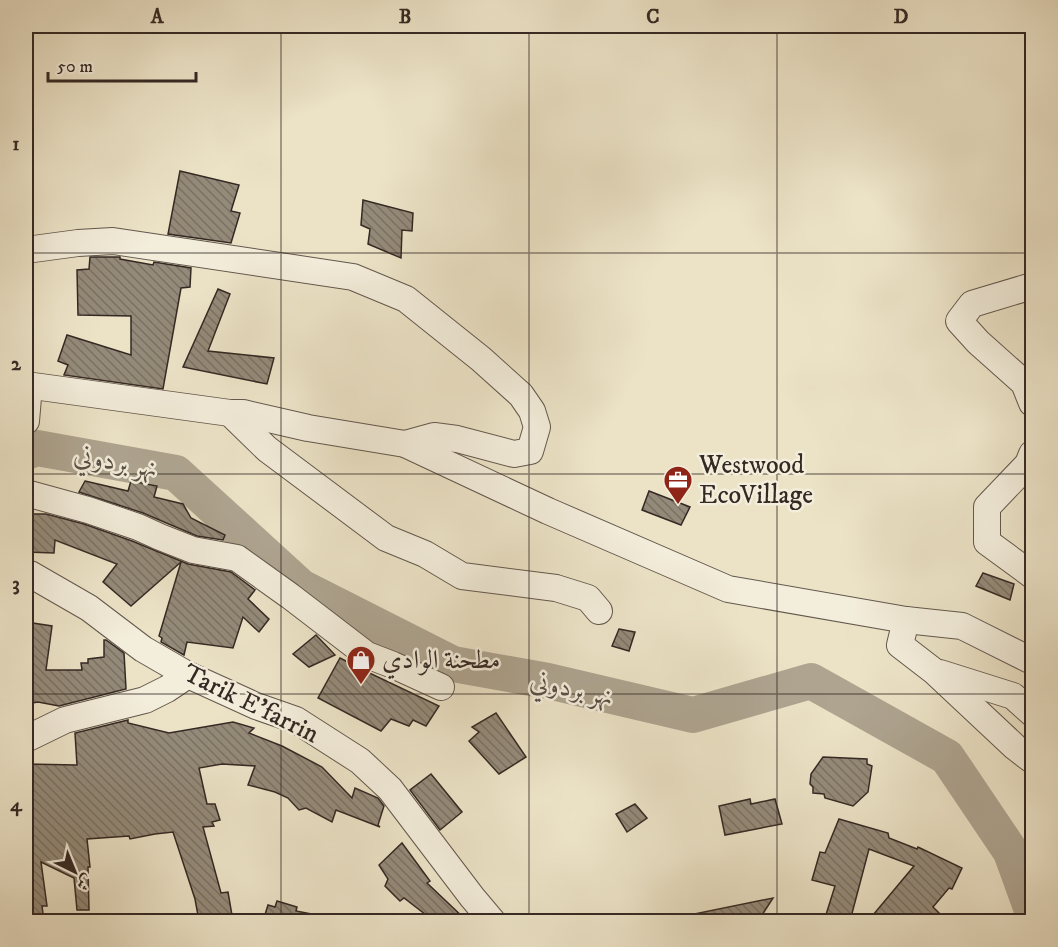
<svg xmlns="http://www.w3.org/2000/svg" width="1058" height="947" font-family="'IM FELL DW Pica',Amiri,serif">
  <style>
    .lines { fill: none; stroke-linecap: round; stroke-linejoin: round }
    .river { stroke: #aea490; stroke-width: 36 }
    .building { fill: url(#building-back-hatch); stroke: #352924; stroke-width: 1.5 }
    .minor-casing { stroke: #63584d; stroke-width: 28 }
    .minor { stroke: #f3eddb; stroke-width: 26 }
    .grid { fill: none; stroke: #352924; stroke-width: 1.5; stroke-opacity: 0.55 }
    .labels { text-anchor: middle; dominant-baseline: central; stroke-width: 5; stroke-linejoin: round; paint-order: stroke }
    .poi-label { font-size: 26px; fill: #352924; stroke: #f3eddb; text-anchor: start }
    .street-label { font-size: 26px; fill: #352924; stroke: #f3eddb }
    .water-label { font-size: 27px; font-style: italic; fill: #594e44; stroke: #f3eddb }
    .neatline { fill: none; stroke: #352924; stroke-width: 2 }
    .grid-label { font-size: 20px; text-anchor: middle; font-weight: bold; fill: #352924 }
  </style>
  <defs>
    <pattern id="building-back-hatch" width="6" height="6" patternUnits="userSpaceOnUse" patternTransform="scale(1.5)"><rect width="6" height="6" fill="#948a79"/><path d="M-1 5l2 2M0 0l6 6M5-1l2 2" fill="none" stroke="#7a7163"/></pattern>
  </defs>
  <rect width="100%" height="100%" fill="#ece3c7"/>
  <filter id="stains"><feTurbulence type="fractalNoise" baseFrequency=".00333" numOctaves="4"/><feColorMatrix values="0 0 0 0 .2 0 0 0 0 .09 0 0 0 0 .02 0 0 0 .5 -.17"/></filter>
  <radialGradient id="worn" r=".72"><stop offset=".6" stop-color="#630" stop-opacity="0"/><stop offset="1" stop-color="#630" stop-opacity=".3"/></radialGradient>
  <g class="lines">
    <path class="river" d="M26 452 37 448 176 473 301 587 453 664 548 681 693 715 811 681 947 757 1011 852 1032 910"/>
  </g>
  <g class="building">
    <path d="M180 171 239 185 231 211 240 213 231 243 168 234Z"/>
    <path d="M363 200 413 213 412 231 402 230 401 258 368 244 370 229 361 225Z"/>
    <path d="M90 257H120V259L153 265 154 262 191 268 190 287 181 288 163 389 64 375 68 365 58 361 67 335 131 355V316L78 315 77 270 89 269Z"/>
    <path d="M218 289 230 294 208 351 274 358 267 384 183 367Z"/>
    <path d="M85 481 128 491 131 481 157 486 154 497 183 504 191 518 225 535 223 540 197 536 143 513 79 492Z"/>
    <path d="M649 491 690 507 681 525 642 510Z"/>
    <path d="M26 514H46L84 524 132 541 188 564 231 572 255 590 248 599 269 619 259 632 243 617 233 648 187 642 184 655 161 642 162 638 159 636 181 562 131 606 103 582 117 564 55 540 54 553 26 552Z"/>
    <path d="M983 573 1014 584 1010 600 976 586Z"/>
    <path d="M26 622 52 626 46 670H82L81 663H88V659L104 657V640H106L124 653 126 689 59 706 38 702 26 704Z"/>
    <path d="M619 629 635 632 629 651 612 646Z"/>
    <path d="M316 635 335 655 309 667 293 654Z"/>
    <path d="M340 658 361 669 439 706 426 726 413 720 409 726 391 719 381 731 318 698Z"/>
    <path d="M496 713 526 757 499 774 469 741 479 732 472 727Z"/>
    <path d="M128 720V723L169 733 233 722 254 728 249 733 282 746 322 767 352 798 355 788 378 798 384 806 378 825 380 827 336 810 332 822 306 808 299 810 288 798 275 792 248 785 255 766 222 764 199 768 207 804H215L220 820 212 822 214 826 203 827 221 893 228 892 233 921H199L195 899 173 832 155 834 130 839 129 836 87 839 90 867H88L89 910H77L74 878 41 862 47 906H42L44 921H26V764L77 765 75 733Z"/>
    <path d="M823 757 867 759V764L872 766 868 792 853 806 825 798 824 794 813 793V787L810 784 811 774Z"/>
    <path d="M431 774 462 812 440 830 410 790Z"/>
    <path d="M750 799 751 804 775 799 782 824 725 835 719 806Z"/>
    <path d="M635 804 647 818 627 832 616 814Z"/>
    <path d="M839 819 888 833 889 838 917 849 918 847 962 868 952 889 949 888 933 907 947 921H868L914 866 869 849 850 921H824L835 886 812 880 820 852 825 853Z"/>
    <path d="M402 843 430 881 427 883 467 921H434L404 898 400 901 385 886 388 879 379 865Z"/>
    <path d="M773 898 762 915 764 921H695L694 914Z"/>
    <path d="M277 901 297 907 296 911 312 914 311 921H263L268 905 275 907Z"/>
  </g>
  <g class="lines">
    <g class="minor-casing">
      <g id="minor">
        <path d="M26 250 78 243 113 241 353 277 406 299 481 359 521 395 532 411 537 427 530 451 514 454 457 439 434 436 405 444"/>
        <path d="M1032 286 972 304 959 321 978 342 1024 383 1032 403"/>
        <path d="M26 385 230 413H243L308 428 405 444 548 511 728 589 906 620 962 626 1032 661"/>
        <path d="M230 413 267 449 386 538 425 554 462 576 556 588 588 598 599 611"/>
        <path d="M26 421 29 386"/>
        <path d="M1032 454 1028 464 987 507V542L1032 575"/>
        <path d="M26 493 88 510 138 527 160 537 193 550 237 558 290 596 367 655 393 665 441 687"/>
        <path d="M26 574H30L89 608 143 649 188 675 256 706 296 720 360 761 390 789 472 897 493 922"/>
        <path d="M906 620 900 645 935 672 1015 747 1032 760"/>
        <path d="M940 673 1013 696 1032 713"/>
        <path d="M26 739 65 720 145 700 167 689 188 675"/>
      </g>
    </g>
    <use href="#minor" class="minor"/>
  </g>
  <path class="grid" d="M281 26V922M529 26V922M777 26V922M26 253H1032M26 474H1032M26 694H1032"/>
  <defs>
    <g id="office-pin" transform="scale(1.5)"><path d="M0 17L-7.5 6A9.5 9.5 0 1 1 7.5 6Z" fill="#8f2418" stroke="#f3eddb"/><path d="M-6-3h4V-5.5h4V-3h4V5H-6ZM-1-4.5V-3h2v-1.5ZM-6 0V1H6V0Z" fill="#fff"/></g>
    <g id="shop-pin" transform="scale(1.5)"><path d="M0 17L-7.5 6A9.5 9.5 0 1 1 7.5 6Z" fill="#8f2418" stroke="#f3eddb"/><path d="M-5-2.5h2.3a2.7 3.5 0 0 1 5.4 0H5L5.5 6h-11ZM-1.5-2.5h3a1.5 2.3 0 0 0-3 0Z" fill="#fff"/></g>
  </defs>
  <g fill-rule="evenodd">
    <use href="#office-pin" x="678" y="480"/>
    <use href="#shop-pin" x="361" y="660"/>
  </g>
  <g class="labels">
    <g class="poi-label">
      <text x="699" y="465">Westwood<tspan x="699" dy="30">EcoVillage</tspan></text>
      <text x="382" y="660">مطحنة الوادي</text>
    </g>
    <g class="street-label">
      <text transform="translate(251 704) rotate(26)">Tarik E'farrin</text>
    </g>
    <g class="water-label">
      <text transform="translate(116 462) rotate(10)">نهر بردوني</text>
      <text transform="translate(572 689) rotate(12)">نهر بردوني</text>
    </g>
  </g>
  <rect width="1058" height="947" fill="none" stroke="#ece3c7" stroke-width="66"/>
  <g transform="translate(75 872) rotate(137)" stroke="#f3eddb" stroke-width="4.5" paint-order="stroke">
  <path d="M0-4.5L10 22L0 15L-10 22Z" fill="#352924"/>
  <text y="-9" font-size="16" font-weight="bold" text-anchor="middle" fill="#352924">ش</text>
  </g>
  <path d="M48 72v9h148v-9" fill="none" stroke="#352924" stroke-width="3"/>
  <text x="57" y="72" font-size="18" fill="#352924" stroke="#f3eddb" stroke-width="4.5" paint-order="stroke">50 m</text>
  <rect x="33" y="33" width="992" height="881" class="neatline"/>
  <g class="grid-label">
    <text x="157" y="23">A</text>
    <text x="405" y="23">B</text>
    <text x="653" y="23">C</text>
    <text x="901" y="23">D</text>
    <text x="16" y="150">1</text>
    <text x="16" y="370">2</text>
    <text x="16" y="590">3</text>
    <text x="16" y="811">4</text>
  </g>
  <rect width="100%" height="100%" filter="url(#stains)"/>
  <rect width="100%" height="100%" fill="url(#worn)"/>
</svg>
